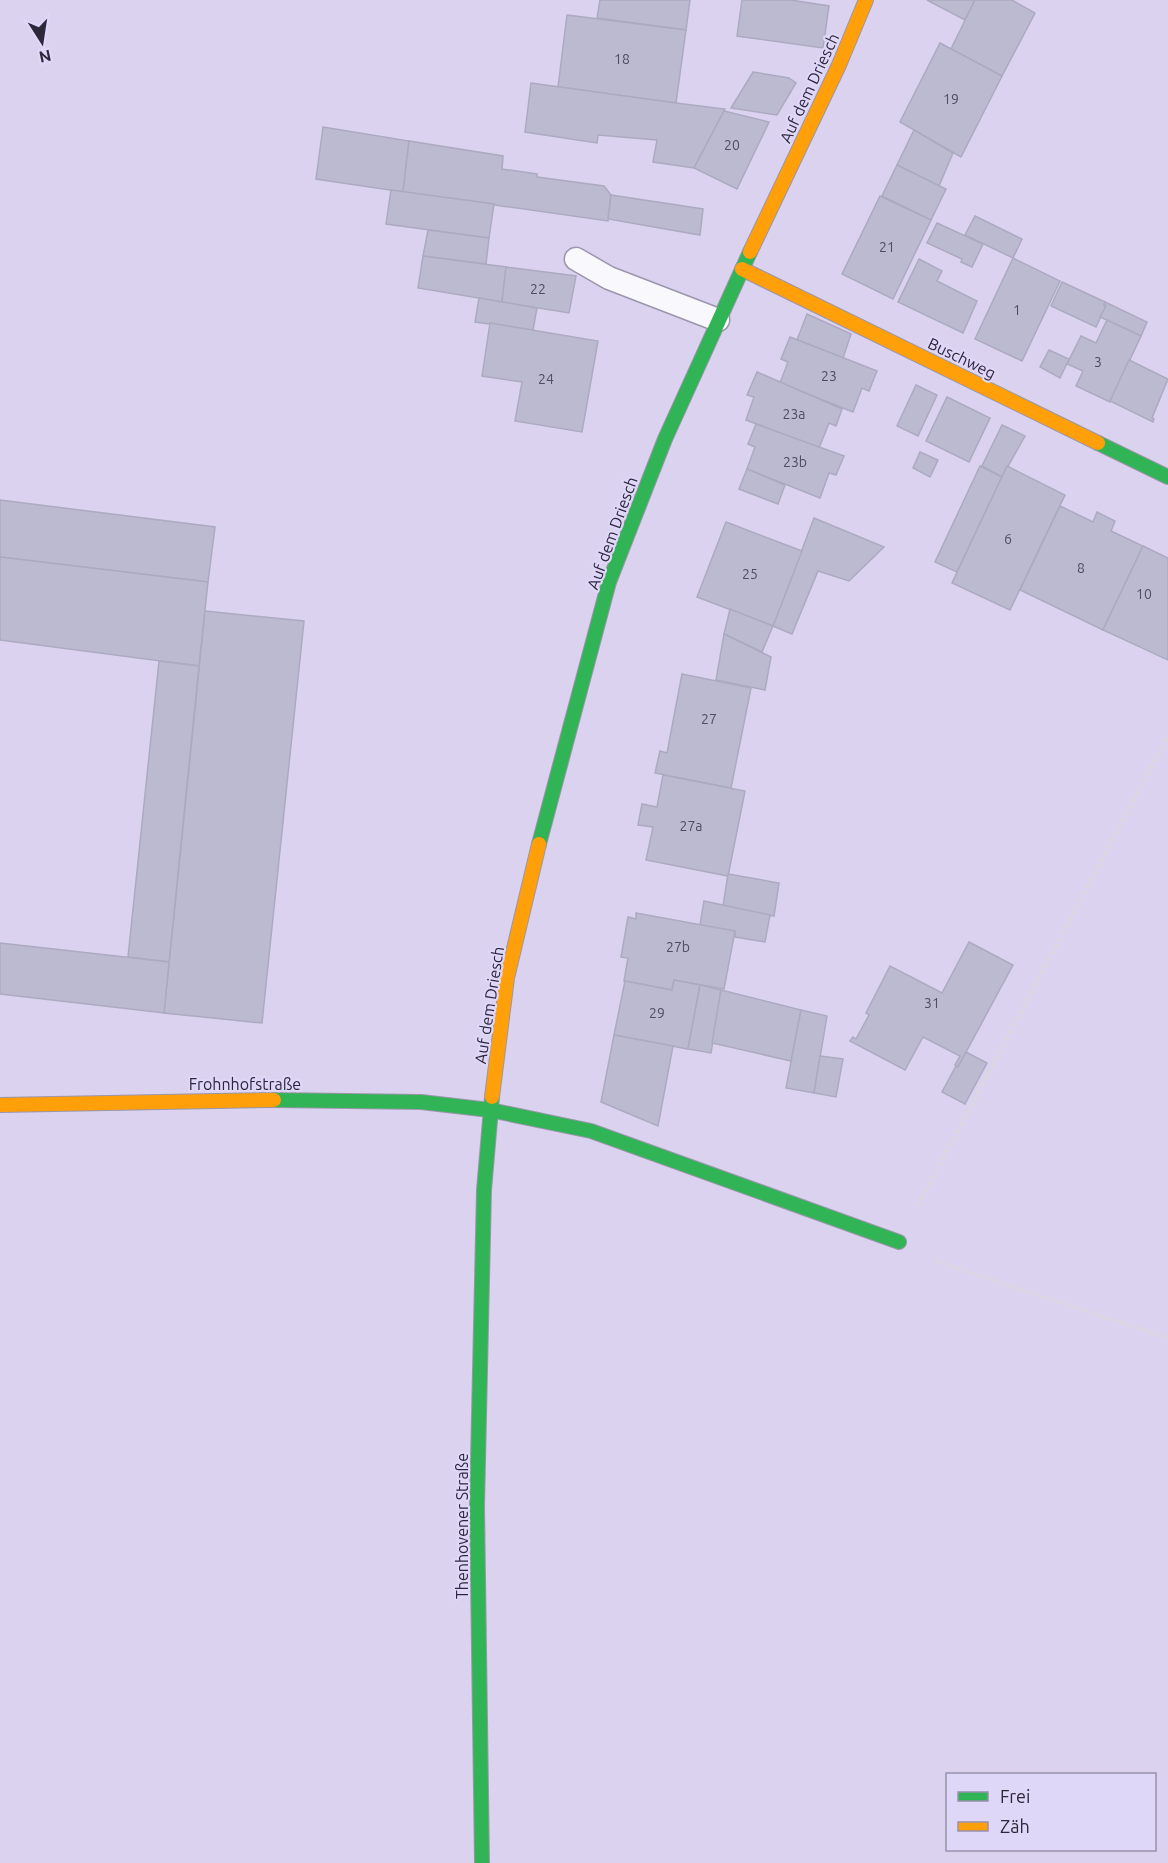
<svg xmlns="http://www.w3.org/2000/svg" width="1168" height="1863" font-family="Ubuntu,sans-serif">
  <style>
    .building { fill: #bcbad0; stroke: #acaac0; stroke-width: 1.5 }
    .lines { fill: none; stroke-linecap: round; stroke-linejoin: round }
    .lane-casing { stroke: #9b96ab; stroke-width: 25 }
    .fast-casing { stroke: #9b96ab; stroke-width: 16 }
    .slow-casing { stroke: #9b96ab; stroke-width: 16 }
    .path { stroke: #dad7e1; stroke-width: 4; stroke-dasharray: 4.5 3; stroke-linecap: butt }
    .lane { stroke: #f9f8fd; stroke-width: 22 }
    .fast { stroke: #30b455; stroke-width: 14 }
    .slow { stroke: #ff9f0a; stroke-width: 14 }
    .labels { text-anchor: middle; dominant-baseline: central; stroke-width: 4.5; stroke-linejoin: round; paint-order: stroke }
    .number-label { font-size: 14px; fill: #514c61 }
    .street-label { font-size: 16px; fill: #2d273c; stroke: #dfd7f7 }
  </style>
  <rect width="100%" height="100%" fill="#dad2ef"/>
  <g class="building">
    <path d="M600 0H690L686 30 597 18Z"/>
    <path d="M742 0H791L829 6 823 48 737 36Z"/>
    <path d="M927 0H975L965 20Z"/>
    <path d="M975 0H1012L1035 13 1002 76 951 49Z"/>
    <path d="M567 15 686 30 676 103 558 87Z"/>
    <path d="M940 43 1002 76 961 157 900 122Z"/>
    <path d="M753 72 789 78 796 83 777 115 731 108Z"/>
    <path d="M531 83 676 103 725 109 694 168 653 162 657 140 598 135 597 143 525 132Z"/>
    <path d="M724 111 769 122 737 189 694 168Z"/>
    <path d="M323 127 409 141 403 192 316 179Z"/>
    <path d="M914 130 953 153 939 186 897 165Z"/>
    <path d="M409 141 503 156 502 169 537 174V177L604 186 611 195 608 221 403 192Z"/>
    <path d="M897 165 946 189 931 220 882 196Z"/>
    <path d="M391 190 494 204 489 238 386 224Z"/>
    <path d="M611 195 703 209 700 235 608 219Z"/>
    <path d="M880 196 931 220 893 299 842 274Z"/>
    <path d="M975 216 1022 239 1013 258 965 235Z"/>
    <path d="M937 223 983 244 972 267 961 262 962 259 927 243Z"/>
    <path d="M428 230 489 238 486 264 423 256Z"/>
    <path d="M423 256 506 267 502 302 418 288Z"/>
    <path d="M1013 258 1060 281 1022 361 975 339Z"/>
    <path d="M919 259 942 271 937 281 977 301 963 333 898 302Z"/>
    <path d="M506 267 576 276 569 313 502 302Z"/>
    <path d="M1062 282 1105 302 1104 305 1106 306 1096 327 1051 306Z"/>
    <path d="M479 298 537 308 533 330 475 322Z"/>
    <path d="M1105 302 1147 322 1141 336 1100 317 1106 306 1104 305Z"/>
    <path d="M807 314 851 334 843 358 797 340Z"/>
    <path d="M1107 320 1141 336 1110 402 1076 386 1083 371 1067 364 1081 336 1096 343Z"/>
    <path d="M490 323 598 341 582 432 515 421 522 382 482 376Z"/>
    <path d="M790 337 877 371 869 391 862 388 853 412 780 383 788 362 781 359Z"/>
    <path d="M1049 350 1069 359 1060 378 1040 367Z"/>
    <path d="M1129 360 1168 379 1152 418 1154 419 1153 422 1110 401Z"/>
    <path d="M757 372 842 409 836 426 829 423 819 448 746 420 754 397 747 395Z"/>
    <path d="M916 385 937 395 918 436 897 426Z"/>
    <path d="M947 397 990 418 969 462 926 441Z"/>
    <path d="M756 424 844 456 836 475 829 473 820 498 747 469 755 447 748 444Z"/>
    <path d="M1002 425 1025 436 1002 477 982 466Z"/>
    <path d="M920 452 938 460 930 477 913 468Z"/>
    <path d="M980 466 1002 477 957 572 935 562Z"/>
    <path d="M1007 466 1065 495 1010 610 952 583Z"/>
    <path d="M747 469 785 485 778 504 739 489Z"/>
    <path d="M0 500 215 527 208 582 0 557Z"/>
    <path d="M1060 506 1093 522 1097 512 1115 521 1111 531 1143 546 1103 630 1020 590Z"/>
    <path d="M814 518 884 547 849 581 818 571 792 634 773 626Z"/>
    <path d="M726 522 802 551 773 626 697 597Z"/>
    <path d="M1143 546 1168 558V660L1103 630Z"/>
    <path d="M0 557 208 582 199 666 0 640Z"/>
    <path d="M730 609 773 626 762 652 724 634Z"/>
    <path d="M205 611 304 621 262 1023 164 1013Z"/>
    <path d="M724 634 771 657 765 690 716 680Z"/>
    <path d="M159 661 199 666 169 962 128 957Z"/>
    <path d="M682 674 751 688 731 788 655 773 660 751 667 753Z"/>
    <path d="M663 775 745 791 728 876 646 860 653 827 638 825 642 804 657 807Z"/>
    <path d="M728 874 779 883 774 916 723 906Z"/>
    <path d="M704 901 770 915 765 942 735 937V931L700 925Z"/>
    <path d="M636 913 735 931 724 989 674 980 672 990 624 981 628 958 621 957 628 917 636 919Z"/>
    <path d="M969 942 1013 965 958 1067 955 1065 960 1056 923 1037 905 1070 850 1041 853 1037 856 1039 869 1015 866 1013 890 966 942 993Z"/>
    <path d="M0 943 169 962 164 1013 0 994Z"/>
    <path d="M674 980 700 985 688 1049 614 1035 625 981 672 990Z"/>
    <path d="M700 985 721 990 711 1053 688 1049Z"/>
    <path d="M721 990 801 1010 791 1061 712 1043Z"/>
    <path d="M801 1010 827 1016 814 1093 786 1088Z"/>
    <path d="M614 1035 673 1046 658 1126 601 1102Z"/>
    <path d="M966 1052 987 1063 965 1104 942 1092 956 1066 958 1067Z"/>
    <path d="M820 1056 843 1059 836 1097 814 1093Z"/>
  </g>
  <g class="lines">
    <g class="lane-casing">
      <path id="lane" d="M576 259 609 278 718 320"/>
    </g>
    <g class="fast-casing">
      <g id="fast">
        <path d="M1098 443 1168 477"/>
        <path d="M539 844 609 582 665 439 750 252"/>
        <path d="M274 1100 421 1102 490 1110 591 1131 899 1242"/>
        <path d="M482 1863 477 1506 484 1190 492 1097"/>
      </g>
    </g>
    <g class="slow-casing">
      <g id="slow">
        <path d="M750 252 839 65 866 0"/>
        <path d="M742 269 1098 443"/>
        <path d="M492 1097 507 978 539 844"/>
        <path d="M0 1105 274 1100"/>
      </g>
    </g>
    <g class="path">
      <path d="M918 1206 1168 736"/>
      <path d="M935 1261 1168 1338"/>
    </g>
    <use href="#lane" class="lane"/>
    <use href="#fast" class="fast"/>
    <use href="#slow" class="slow"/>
  </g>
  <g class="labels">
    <g class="number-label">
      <text x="622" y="59">18</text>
      <text x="951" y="99">19</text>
      <text x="732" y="145">20</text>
      <text x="887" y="247">21</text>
      <text x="538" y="289">22</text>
      <text x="1017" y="310">1</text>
      <text x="1098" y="362">3</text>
      <text x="829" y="376">23</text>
      <text x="546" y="379">24</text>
      <text x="794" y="414">23a</text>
      <text x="795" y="462">23b</text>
      <text x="1008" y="539">6</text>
      <text x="1081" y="568">8</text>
      <text x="750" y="574">25</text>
      <text x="1144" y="594">10</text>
      <text x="709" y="719">27</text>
      <text x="691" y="826">27a</text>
      <text x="678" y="947">27b</text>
      <text x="932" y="1003">31</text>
      <text x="657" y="1013">29</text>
    </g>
    <g class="street-label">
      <text transform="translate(809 88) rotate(-65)">Auf dem Driesch</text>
      <text transform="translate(962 358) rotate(26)">Buschweg</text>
      <text transform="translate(612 533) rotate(-70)">Auf dem Driesch</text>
      <text transform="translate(489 1005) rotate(-81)">Auf dem Driesch</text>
      <text x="245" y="1084">Frohnhofstraße</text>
      <text transform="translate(462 1526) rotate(-90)">Thenhovener Straße</text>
    </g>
  </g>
  <rect x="946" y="1773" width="210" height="78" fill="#dfd7f7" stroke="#9891ac" stroke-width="1.5"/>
  <rect x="958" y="1792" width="30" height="9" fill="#30b455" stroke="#9891ac" stroke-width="1.5"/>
  <text x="1000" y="1803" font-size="18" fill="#2d273c">Frei</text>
  <rect x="958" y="1822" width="30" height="9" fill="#ff9f0a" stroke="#9891ac" stroke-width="1.5"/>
  <text x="1000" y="1833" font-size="18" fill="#2d273c">Zäh</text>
  <g transform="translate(42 42) rotate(168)" stroke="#dfd7f7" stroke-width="4.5" paint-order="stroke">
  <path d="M0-4.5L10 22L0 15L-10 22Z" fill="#2d273c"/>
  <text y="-9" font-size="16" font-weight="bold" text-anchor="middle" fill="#2d273c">N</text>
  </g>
</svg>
